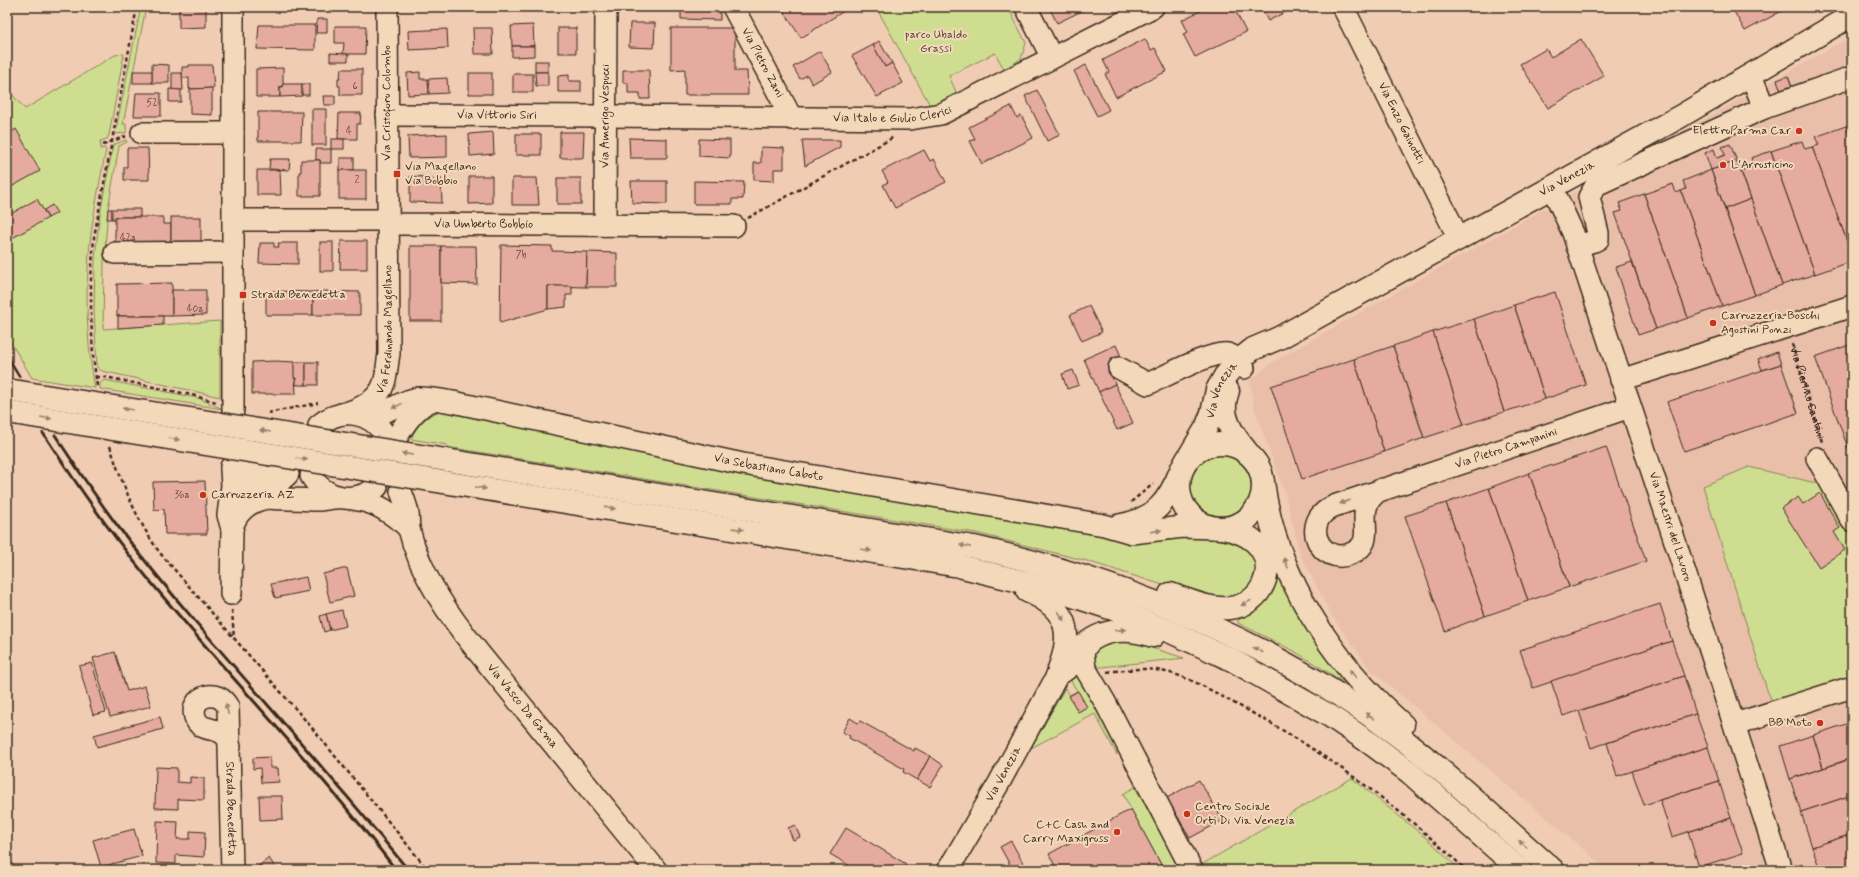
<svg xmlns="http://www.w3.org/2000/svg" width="1859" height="877" font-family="Mynerve,sans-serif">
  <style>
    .built { fill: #e9bfaa }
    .green { fill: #cfdd90; stroke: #858457 }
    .building { fill: #e5ab9f; stroke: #3b2a1e }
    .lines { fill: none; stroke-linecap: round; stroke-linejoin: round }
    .minor-casing { stroke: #3b2a1e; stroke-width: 24 }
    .major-casing { stroke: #3b2a1e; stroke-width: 25 }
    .highway-casing { stroke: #3b2a1e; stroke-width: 25 }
    .path { stroke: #3b2a1e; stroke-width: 2.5; stroke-dasharray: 4 3; stroke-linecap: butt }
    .minor { stroke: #f3d9ba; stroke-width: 21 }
    .major { stroke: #f3d9ba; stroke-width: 22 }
    .highway { stroke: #f3d9ba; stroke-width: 22 }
    .rail { stroke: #3b2a1e; stroke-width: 3 }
    .highway-bridge-casing { stroke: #3b2a1e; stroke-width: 25; stroke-linecap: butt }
    .highway-bridge { stroke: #f3d9ba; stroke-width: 22 }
    .oneway { fill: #97826c }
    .poi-dot { fill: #c8321e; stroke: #f3d9ba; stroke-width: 1.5 }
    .labels { text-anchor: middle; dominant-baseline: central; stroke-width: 4; stroke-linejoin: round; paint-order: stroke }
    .number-label { font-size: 10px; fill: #664a3e }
    .park-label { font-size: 12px; fill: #51452f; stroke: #f3d9ba }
    .street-label { font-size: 12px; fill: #3b2a1e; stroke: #f3d9ba }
    .poi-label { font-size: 12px; fill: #3b2a1e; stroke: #f3d9ba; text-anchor: start }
  </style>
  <rect width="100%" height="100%" fill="#f0ccb3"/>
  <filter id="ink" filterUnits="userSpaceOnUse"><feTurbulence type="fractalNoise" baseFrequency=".025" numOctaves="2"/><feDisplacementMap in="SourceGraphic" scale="8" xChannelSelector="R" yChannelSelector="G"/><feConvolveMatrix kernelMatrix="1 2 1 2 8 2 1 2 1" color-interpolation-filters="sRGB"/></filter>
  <g filter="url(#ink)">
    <path class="built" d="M1852 36V870H1608L1370 669 1332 616 1300 554 1285 494 1254 407 1250 381 1274 361Z"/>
    <g class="green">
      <path d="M141 7H146L123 124H126V133L115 134Z"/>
      <path d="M876 7H1008L1026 43 1021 59 1004 69 995 53 949 76 957 94 931 107Z"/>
      <path d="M124 54 109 135 107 139 100 141 101 149 105 148 106 150C101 175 96 201 92 226 85 279 85 336 95 388L32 378 7 336V89L25 109 115 55Z"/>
      <path d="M126 140 127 142 119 146 108 209 104 262 103 329 220 321V397L102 371 97 367 94 311 95 259 99 220 113 145Z"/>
      <path d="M104 380 198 398 223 409 100 389V384Z"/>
      <path d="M440 411 660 457 1201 533 1250 546 1259 575 1237 601 1182 591 1087 561 976 533 447 447V445L411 439C417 425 426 416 440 411Z"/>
      <circle cx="1220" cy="485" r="32"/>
      <path d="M1749 467 1820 484 1852 538V678L1773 703 1767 690 1703 486Z"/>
      <path d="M1277 572 1347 682H1344L1294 651 1238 623V620C1260 611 1275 596 1277 572Z"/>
      <path d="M1120 638 1184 658 1092 668 1090 662 1097 646Z"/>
      <path d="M1073 674 1077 675 1092 702 1098 699 1115 739 1117 755 1095 714 1031 748 1065 688 1070 695 1077 691 1070 679Z"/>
      <path d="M1352 778 1431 842 1460 870H1203L1201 865Z"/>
      <path d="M1135 787 1181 870H1164L1123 794Z"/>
    </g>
    <g class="building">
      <path d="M179 7H206V27L179 28Z"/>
      <path d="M681 7H720V20L681 19Z"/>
      <path d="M781 7H850L801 38Z"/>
      <path d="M1049 7H1090L1057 23Z"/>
      <path d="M1208 7H1228L1230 11 1234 8 1246 32 1195 57 1183 34 1188 32 1182 20Z"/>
      <path d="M1261 7H1295L1268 21Z"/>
      <path d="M1734 7H1789L1745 31 1732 8Z"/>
      <path d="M317 19H327V33H316Z"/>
      <path d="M630 23H655L654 48 629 47Z"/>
      <path d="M259 25H315V50L257 49Z"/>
      <path d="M533 25 534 46H512L511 26Z"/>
      <path d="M335 26H366L365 54H343L344 43H335Z"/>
      <path d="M473 28H492L493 54H474Z"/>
      <rect x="558" y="28" width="18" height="25"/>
      <path d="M671 28H735V71H747L748 95H685V69L671 70Z"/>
      <path d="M447 29 448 48 409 50 408 31Z"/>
      <path d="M1145 39 1151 50 1155 48 1167 71 1116 97 1105 74 1109 72 1103 60Z"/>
      <path d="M1581 39 1604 76 1548 108 1520 64 1546 49 1551 57Z"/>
      <path d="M879 41 892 63 885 67 873 45Z"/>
      <path d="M873 45 885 67 892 63 903 83 877 97 852 56Z"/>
      <path d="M512 46H534V56L512 57Z"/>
      <path d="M820 51 832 72 812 84 807 75 800 79 793 67Z"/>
      <path d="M330 53 348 54V61H330Z"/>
      <rect x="535" y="61" width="13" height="11"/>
      <path d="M152 64 169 65V83H152Z"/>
      <path d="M189 65H212L214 88 189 89V78H182V67H189Z"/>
      <path d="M1086 65 1109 110 1097 116 1074 71Z"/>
      <path d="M283 68V87H280V97H256V69Z"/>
      <path d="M341 69H362V95H340V86H338V78H340Z"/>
      <path d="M623 70H649L650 99H640V93H628V83H623Z"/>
      <rect x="133" y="71" width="19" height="12"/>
      <path d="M420 72V79H428L429 94 408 95 407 73Z"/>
      <path d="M535 72H548V86H536Z"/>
      <path d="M172 73H182L183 90H172Z"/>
      <rect x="469" y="73" width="23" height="21"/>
      <rect x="513" y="74" width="20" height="18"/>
      <path d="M569 75V81H581V92H558V76Z"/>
      <path d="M1788 76 1792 87 1781 91 1777 80Z"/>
      <path d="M447 78 448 93 429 94 428 79Z"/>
      <path d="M283 84H302V96L280 97V87H283Z"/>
      <rect x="302" y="84" width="7" height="11"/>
      <path d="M212 88V115L190 114V89Z"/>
      <path d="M169 89 181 90V102H169Z"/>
      <path d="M1037 90 1060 135 1047 141 1025 96Z"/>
      <path d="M136 93H161V116H134Z"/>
      <path d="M323 96H335V105H324Z"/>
      <path d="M1011 106 1017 118 1021 115 1033 138 982 164 970 141 975 139 969 127Z"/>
      <rect x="312" y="109" width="14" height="36"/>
      <path d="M258 112H302L301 141H258Z"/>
      <path d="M339 113H361L360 124H357V139H338Z"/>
      <path d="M1852 124V142L1846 126Z"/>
      <path d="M1846 126 1852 142V255L1812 147 1819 145 1815 137Z"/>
      <path d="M16 129 40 171 11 187 7 181V135Z"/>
      <path d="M493 132 494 154 470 156 469 134Z"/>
      <path d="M560 132H584L583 158H560Z"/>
      <path d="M447 134V157L409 158 408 136Z"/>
      <rect x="516" y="134" width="25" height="21"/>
      <path d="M629 138 667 139V158H630Z"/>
      <rect x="331" y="139" width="13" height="10"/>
      <path d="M699 139 730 140V158L699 156Z"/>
      <path d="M802 140H840V147L805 166Z"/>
      <path d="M1802 141 1805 149 1812 147 1852 255V261L1815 274 1771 151Z"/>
      <path d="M1730 144 1737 161 1711 170 1705 153 1714 149 1717 158 1725 155 1722 147Z"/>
      <path d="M761 147 784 148V169H774V181L754 180V163H761Z"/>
      <path d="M127 148H148L149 180H124V167H127Z"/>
      <path d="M316 149H331V163H320V160H316Z"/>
      <path d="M924 150 930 161 934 159 946 182 895 208 883 185 888 182 882 171Z"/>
      <path d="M1771 151 1815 274 1782 285 1741 171 1754 167 1751 158Z"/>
      <rect x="340" y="158" width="14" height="12"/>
      <path d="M270 159H290L289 170 269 169Z"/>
      <path d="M301 160H320V196H299V172H301Z"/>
      <path d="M1737 161 1751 199 1725 209 1711 170Z"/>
      <path d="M257 170H280L281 195H257Z"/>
      <rect x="339" y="170" width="27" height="29"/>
      <path d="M1711 170 1755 295 1722 306 1681 191 1686 189 1683 181Z"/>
      <path d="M410 176 441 178 442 203 410 202Z"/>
      <path d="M469 176H492V203L469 204Z"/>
      <path d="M512 178H537L539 205H512Z"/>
      <rect x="557" y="178" width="24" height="26"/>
      <path d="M631 181H667V204L632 203Z"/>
      <path d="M694 181 744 182 743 199H732V204H694Z"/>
      <path d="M1673 184 1676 193 1681 191 1722 306 1688 318 1644 194Z"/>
      <path d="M1644 194 1688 318 1656 329 1615 213 1622 211 1619 203Z"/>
      <path d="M37 199 48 218 7 241V216Z"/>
      <path d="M1751 199 1782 285 1755 295 1725 209Z"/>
      <path d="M52 205 57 213 48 218 44 210Z"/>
      <path d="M108 209H112V219H107Z"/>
      <path d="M112 209H140V217H115V219H112Z"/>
      <path d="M115 217H163V224H171V243L115 245Z"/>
      <rect x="171" y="217" width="30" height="27"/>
      <path d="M341 241H367V269H340Z"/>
      <rect x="320" y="242" width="13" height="29"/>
      <path d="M260 243H274V247H279L278 243H298V264L259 263Z"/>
      <path d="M501 245 552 246V251L587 252 586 287 548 286V309L500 323Z"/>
      <rect x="410" y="246" width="31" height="75"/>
      <path d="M441 246H476L477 284 441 283Z"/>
      <path d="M587 252 617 253V287H586Z"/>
      <path d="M1632 262 1656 329 1638 335 1616 267Z"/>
      <path d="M172 283V316H117V284Z"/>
      <path d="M548 286H572V295H566V307L548 309Z"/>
      <path d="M172 290H206V315L172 316Z"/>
      <path d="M274 291 313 292V315H266V292Z"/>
      <path d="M321 291 360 292V315H313V292Z"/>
      <path d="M1555 292 1586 385 1545 399 1514 305Z"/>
      <path d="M1514 305 1545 399 1504 412 1474 319Z"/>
      <path d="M1089 306 1102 332 1082 341 1070 315Z"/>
      <path d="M118 316H163V325L118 328Z"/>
      <path d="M1474 319 1504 412 1464 425 1433 332Z"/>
      <path d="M1433 332 1464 425 1424 438 1393 346Z"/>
      <path d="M1852 344V459L1815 357Z"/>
      <path d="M1116 345 1124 363 1109 370 1115 384 1099 392 1084 359Z"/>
      <path d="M1393 346 1424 438 1384 452 1354 359Z"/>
      <path d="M1777 352 1781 364 1762 370 1758 359Z"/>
      <path d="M1354 359 1384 452 1302 479 1271 386Z"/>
      <path d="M275 361 294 362 296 394H252V362Z"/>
      <path d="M294 362H306V385H296V378H294Z"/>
      <rect x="306" y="362" width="12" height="23"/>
      <path d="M1781 364 1798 413 1684 451 1667 402Z"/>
      <path d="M1073 370 1079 385 1067 389 1062 374Z"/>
      <path d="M1115 384 1133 423 1117 430 1099 392Z"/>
      <path d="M1606 447 1646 561 1569 587 1529 473Z"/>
      <path d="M1529 473 1569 587 1528 601 1489 488Z"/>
      <path d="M205 481 207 534H165L164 509 154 510 153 482Z"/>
      <path d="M1489 488 1528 601 1485 616 1446 503Z"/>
      <path d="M1820 493 1840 528 1834 532 1845 550 1819 567 1781 508 1798 497 1803 504Z"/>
      <path d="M1446 503 1485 616 1445 631 1405 516Z"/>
      <path d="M347 568 354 596 330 602 323 574Z"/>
      <path d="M306 577 309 591 275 598 271 584Z"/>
      <path d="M1660 604 1672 641 1533 688 1520 650Z"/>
      <path d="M342 610 346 626 330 630 326 614Z"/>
      <path d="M326 614 330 630 324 632 320 616Z"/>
      <path d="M1672 641 1684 676 1563 716 1551 681Z"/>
      <path d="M115 652 127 691 145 686 151 706 110 717 93 658Z"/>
      <path d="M92 663 106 712 93 715 79 666Z"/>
      <path d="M1684 676 1696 714 1591 748 1579 711Z"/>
      <path d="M1078 691 1087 707 1078 712 1069 696Z"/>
      <path d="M1696 714 1708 747 1617 776 1607 743Z"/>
      <path d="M160 717 163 729 97 747 94 735Z"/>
      <path d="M850 718 858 723 860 721 914 751 915 748 930 756 917 780 903 772 904 769 849 738 850 736 842 732Z"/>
      <path d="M1852 722V758L1823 768 1813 735Z"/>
      <path d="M1813 735 1823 768 1790 779 1780 746Z"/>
      <path d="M1708 747 1719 781 1644 805 1632 771Z"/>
      <path d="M930 756 943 765 930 787 917 780Z"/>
      <path d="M270 757V768H278L279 782 261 783 260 768 253 769V758Z"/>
      <path d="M1851 759 1852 795 1801 812 1790 779Z"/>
      <path d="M156 767 177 768V782L190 783V777L204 778V800L178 799V809L155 808Z"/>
      <path d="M1199 780 1223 820 1190 838 1167 798Z"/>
      <path d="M1719 781 1731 818 1672 837 1660 800Z"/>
      <path d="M1852 795V834L1812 847 1801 812Z"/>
      <path d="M259 796H282L283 819 260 820Z"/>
      <path d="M1131 809 1164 870H1057L1049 854Z"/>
      <path d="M1731 818 1743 853 1699 867 1688 832Z"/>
      <path d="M157 821 178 822 177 839H190V831L205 832 204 857 176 855V864L156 863Z"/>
      <path d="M795 825 800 837 793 840 788 828Z"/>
      <path d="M846 828 906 864 903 870H857L830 854Z"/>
      <path d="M134 829 142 856 101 867 93 840Z"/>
      <path d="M1852 834V870H1820L1812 847Z"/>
      <path d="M1011 841 1027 870H1013L1000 847Z"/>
      <path d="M269 858 277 870H259L257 867Z"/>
    </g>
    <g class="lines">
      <g class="minor-casing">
        <g id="minor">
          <path id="s2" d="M733 7 792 119"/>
          <path d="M1026 7 1052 58"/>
          <path id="s3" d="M1343 7 1459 239"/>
          <path d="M1764 108 1852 77"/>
          <path id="s4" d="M387 115 606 116 910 119 941 114 1153 7"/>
          <path d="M142 133H233"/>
          <path id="s5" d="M1552 187 1573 233 1671 529 1781 870"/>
          <path id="s6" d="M233 220H381L397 224 734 226"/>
          <path id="s7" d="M605 225 606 7"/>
          <path d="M1577 246 1594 241 1598 239V233L1589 197 1596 185 1764 108 1751 75"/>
          <path d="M115 253 233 252"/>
          <path d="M1119 368 1148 384C1163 377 1214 350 1228 354 1235 356 1240 363 1244 368"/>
          <path d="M1621 380 1852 306"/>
          <path d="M233 411V7"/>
          <path id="s8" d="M342 414C359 410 379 400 384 383 387 374 387 364 389 354L387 7"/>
          <path id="s9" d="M361 415C385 419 396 401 419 398 426 397 445 401 453 402L743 464 1104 525 1132 533 1183 527 1214 528"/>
          <path d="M319 425C341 407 370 411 385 435"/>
          <path d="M397 437C405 423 417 405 434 400"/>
          <path d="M1817 458 1852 521"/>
          <path d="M249 466C257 475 266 480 278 477"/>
          <path d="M231 467C238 499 263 498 289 499 299 499 310 500 320 500 328 499 336 497 345 498 366 500 378 504 395 517 401 521 405 524 409 529"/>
          <path d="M231 469 232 486 228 515 232 529"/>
          <path d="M311 476C326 500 355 504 377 487"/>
          <path d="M249 486 277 484 288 474"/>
          <path id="s10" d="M1382 489C1346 509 1384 541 1350 554 1321 566 1298 522 1334 506L1630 407"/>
          <path id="s11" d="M401 491C403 498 407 506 408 514 409 519 408 524 409 529 420 575 450 617 479 653L656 870"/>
          <path d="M1119 525C1155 519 1168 502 1181 469"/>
          <path d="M231 594 232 529C236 511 252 499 270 498"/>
          <path d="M1093 639 1087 645 1083 652 1085 668 1105 702 1192 870"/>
          <path d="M1735 724 1852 687"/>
          <path id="s12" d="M230 747C226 721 201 737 195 717 189 696 218 687 228 707L232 870"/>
          <path id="s13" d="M948 870 999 783 1057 676 1071 666"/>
        </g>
      </g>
      <g class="major-casing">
        <g id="major">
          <path d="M1228 391C1218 415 1233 435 1248 453"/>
          <circle cx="1221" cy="486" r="42"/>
          <path id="s14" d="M1185 463 1206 428 1212 413 1217 390 1225 376 1238 361 1253 349 1279 338 1681 116 1852 15"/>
        </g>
      </g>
      <g class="highway-casing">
        <g id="highway">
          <path d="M446 460 974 547C1128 582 1279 645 1405 741 1457 781 1503 827 1553 870"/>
          <path d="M443 482 959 566 1052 589 1113 609 1173 633 1232 660 1330 716 1370 743 1409 772 1520 870"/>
          <path d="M1263 482C1275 576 1333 663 1403 725"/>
          <path d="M1027 591C1066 607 1074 630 1059 669"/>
          <path d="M1170 594C1189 600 1209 610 1230 608 1262 605 1280 566 1255 542 1245 533 1234 530 1221 528"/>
          <path d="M1057 676C1082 639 1108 621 1153 636"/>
        </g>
      </g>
      <g class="path">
        <path d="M103 145 126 136"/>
        <path d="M748 218 894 137"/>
        <path id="s1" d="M1792 344 1822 442"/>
        <path d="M96 377H105L192 395 216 402"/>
        <path d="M97 386 93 355 91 315V279L94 237 137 7"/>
        <path d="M268 413 318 403"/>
        <path d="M110 446C122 484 137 521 160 553L313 729 428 870"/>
        <path d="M1131 502 1153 484"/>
        <path d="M232 610 234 639"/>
        <path d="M1107 672C1125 670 1143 667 1161 671 1185 675 1209 689 1230 701 1317 746 1395 803 1466 870"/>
      </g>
      <use href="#minor" class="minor"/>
      <use href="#major" class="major"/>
      <use href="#highway" class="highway"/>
      <g class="rail">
        <path d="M7 356 19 376"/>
        <path d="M7 373V374"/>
        <path d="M43 433C75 482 108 530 145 575 227 675 318 768 396 870"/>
        <path d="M55 435C76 467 97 499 120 529 211 647 315 753 408 870"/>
      </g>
      <g class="highway-bridge-casing">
        <g id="highway-bridge">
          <path d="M7 390 446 460"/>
          <path d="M7 412 443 482"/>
        </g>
      </g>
      <use href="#highway-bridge" class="highway-bridge"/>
    </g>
    <defs><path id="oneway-solid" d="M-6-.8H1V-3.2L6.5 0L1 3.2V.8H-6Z"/></defs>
    <g class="oneway">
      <use href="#oneway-solid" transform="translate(397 406) rotate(154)"/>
      <use href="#oneway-solid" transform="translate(128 409) rotate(-171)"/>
      <use href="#oneway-solid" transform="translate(46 418) rotate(9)"/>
      <use href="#oneway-solid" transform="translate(265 431) rotate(-171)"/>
      <use href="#oneway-solid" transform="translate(174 439) rotate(9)"/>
      <use href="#oneway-solid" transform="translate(407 454) rotate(-171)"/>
      <use href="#oneway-solid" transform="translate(302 459) rotate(9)"/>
      <use href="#oneway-solid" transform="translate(481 488) rotate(9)"/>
      <use href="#oneway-solid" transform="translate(1345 502) rotate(161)"/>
      <use href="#oneway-solid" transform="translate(610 508) rotate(9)"/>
      <use href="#oneway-solid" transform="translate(738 529) rotate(9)"/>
      <use href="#oneway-solid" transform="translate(1156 531) rotate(-8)"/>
      <use href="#oneway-solid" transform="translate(965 546) rotate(-169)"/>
      <use href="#oneway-solid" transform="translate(866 550) rotate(9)"/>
      <use href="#oneway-solid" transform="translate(1286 563) rotate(-113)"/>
      <use href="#oneway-solid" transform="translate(1246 603) rotate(153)"/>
      <use href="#oneway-solid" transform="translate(1061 616) rotate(59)"/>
      <use href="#oneway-solid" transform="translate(1120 630) rotate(-5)"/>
      <use href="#oneway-solid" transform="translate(1258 650) rotate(-152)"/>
      <use href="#oneway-solid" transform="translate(1353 674) rotate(-129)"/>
      <use href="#oneway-solid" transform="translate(227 709) rotate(-104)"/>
      <use href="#oneway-solid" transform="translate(1370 716) rotate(-146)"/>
      <use href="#oneway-solid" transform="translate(1523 844) rotate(-139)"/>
    </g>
  </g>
  <g class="poi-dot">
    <circle cx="1799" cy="131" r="4"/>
    <circle cx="1723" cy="165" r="4"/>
    <rect x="393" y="170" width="8" height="8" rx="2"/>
    <rect x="239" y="291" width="8" height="8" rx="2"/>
    <circle cx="1713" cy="323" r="4"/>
    <circle cx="203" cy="495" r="4"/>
    <circle cx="1820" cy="723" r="4"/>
    <circle cx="1187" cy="814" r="4"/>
    <circle cx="1117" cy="832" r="4"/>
  </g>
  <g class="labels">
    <g class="number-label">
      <text x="355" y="86">6</text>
      <text x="152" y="103">52</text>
      <text x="349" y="131">4</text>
      <text x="357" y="180">2</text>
      <text x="128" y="238">42a</text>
      <text x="521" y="255">7b</text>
      <text x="195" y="309">40a</text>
      <text x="182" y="495">36a</text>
    </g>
    <g class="park-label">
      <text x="936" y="35">parco Ubaldo<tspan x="936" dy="14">Grassi</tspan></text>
    </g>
    <g class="street-label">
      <text stroke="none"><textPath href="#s2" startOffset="63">Via Pietro Zani</textPath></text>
      <text transform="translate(387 103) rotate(-90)">Via Cristoforo Colombo</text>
      <text stroke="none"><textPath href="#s4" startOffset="506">Via Italo e Giulio Clerici</textPath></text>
      <text stroke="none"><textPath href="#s4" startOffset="110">Via Vittorio Siri</textPath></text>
      <text stroke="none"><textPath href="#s7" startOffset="109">Via Amerigo Vespucci</textPath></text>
      <text stroke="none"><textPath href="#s3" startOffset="130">Via Enzo Gainotti</textPath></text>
      <text stroke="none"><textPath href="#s14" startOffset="493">Via Venezia</textPath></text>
      <text stroke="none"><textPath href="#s6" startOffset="251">Via Umberto Bobbio</textPath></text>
      <text stroke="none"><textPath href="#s8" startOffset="108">Via Ferdinando Magellano</textPath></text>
      <text stroke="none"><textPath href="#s14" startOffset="82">Via Venezia</textPath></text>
      <text stroke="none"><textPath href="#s1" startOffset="51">Via Pierino Santini</textPath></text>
      <text stroke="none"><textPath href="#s10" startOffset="342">Via Pietro Campanini</textPath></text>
      <text stroke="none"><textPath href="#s9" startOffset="418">Via Sebastiano Caboto</textPath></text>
      <text stroke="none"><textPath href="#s5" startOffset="360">Via Maestri del Lavoro</textPath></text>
      <text stroke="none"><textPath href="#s11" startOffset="251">Via Vasco Da Gama</textPath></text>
      <text stroke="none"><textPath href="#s13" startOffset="111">Via Venezia</textPath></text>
      <text stroke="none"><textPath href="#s12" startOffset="204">Strada Benedetta</textPath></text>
    </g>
    <g class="poi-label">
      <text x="1791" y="131" text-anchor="end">ElettroParma Car</text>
      <text x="1731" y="165">L'Arrosticino</text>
      <text x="405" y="167">Via Magellano<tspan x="405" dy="14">Via Bobbio</tspan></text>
      <text x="251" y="295">Strada Benedetta</text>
      <text x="1721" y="316">Carrozzeria Boschi<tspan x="1721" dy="14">Agostini Ponzi</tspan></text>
      <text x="211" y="495">Carrozzeria AZ</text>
      <text x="1812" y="723" text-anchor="end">BB Moto</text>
      <text x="1195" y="807">Centro Sociale<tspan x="1195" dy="14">Orti Di Via Venezia</tspan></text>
      <text x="1109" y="825" text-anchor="end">C+C Cash and<tspan x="1109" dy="14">Carry Maxigross</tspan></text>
    </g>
  </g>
  <rect width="1859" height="877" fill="none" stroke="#f3d9ba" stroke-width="24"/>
  <rect x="12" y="12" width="1835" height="853" fill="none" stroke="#3b2a1e" stroke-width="1.5" filter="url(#ink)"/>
</svg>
